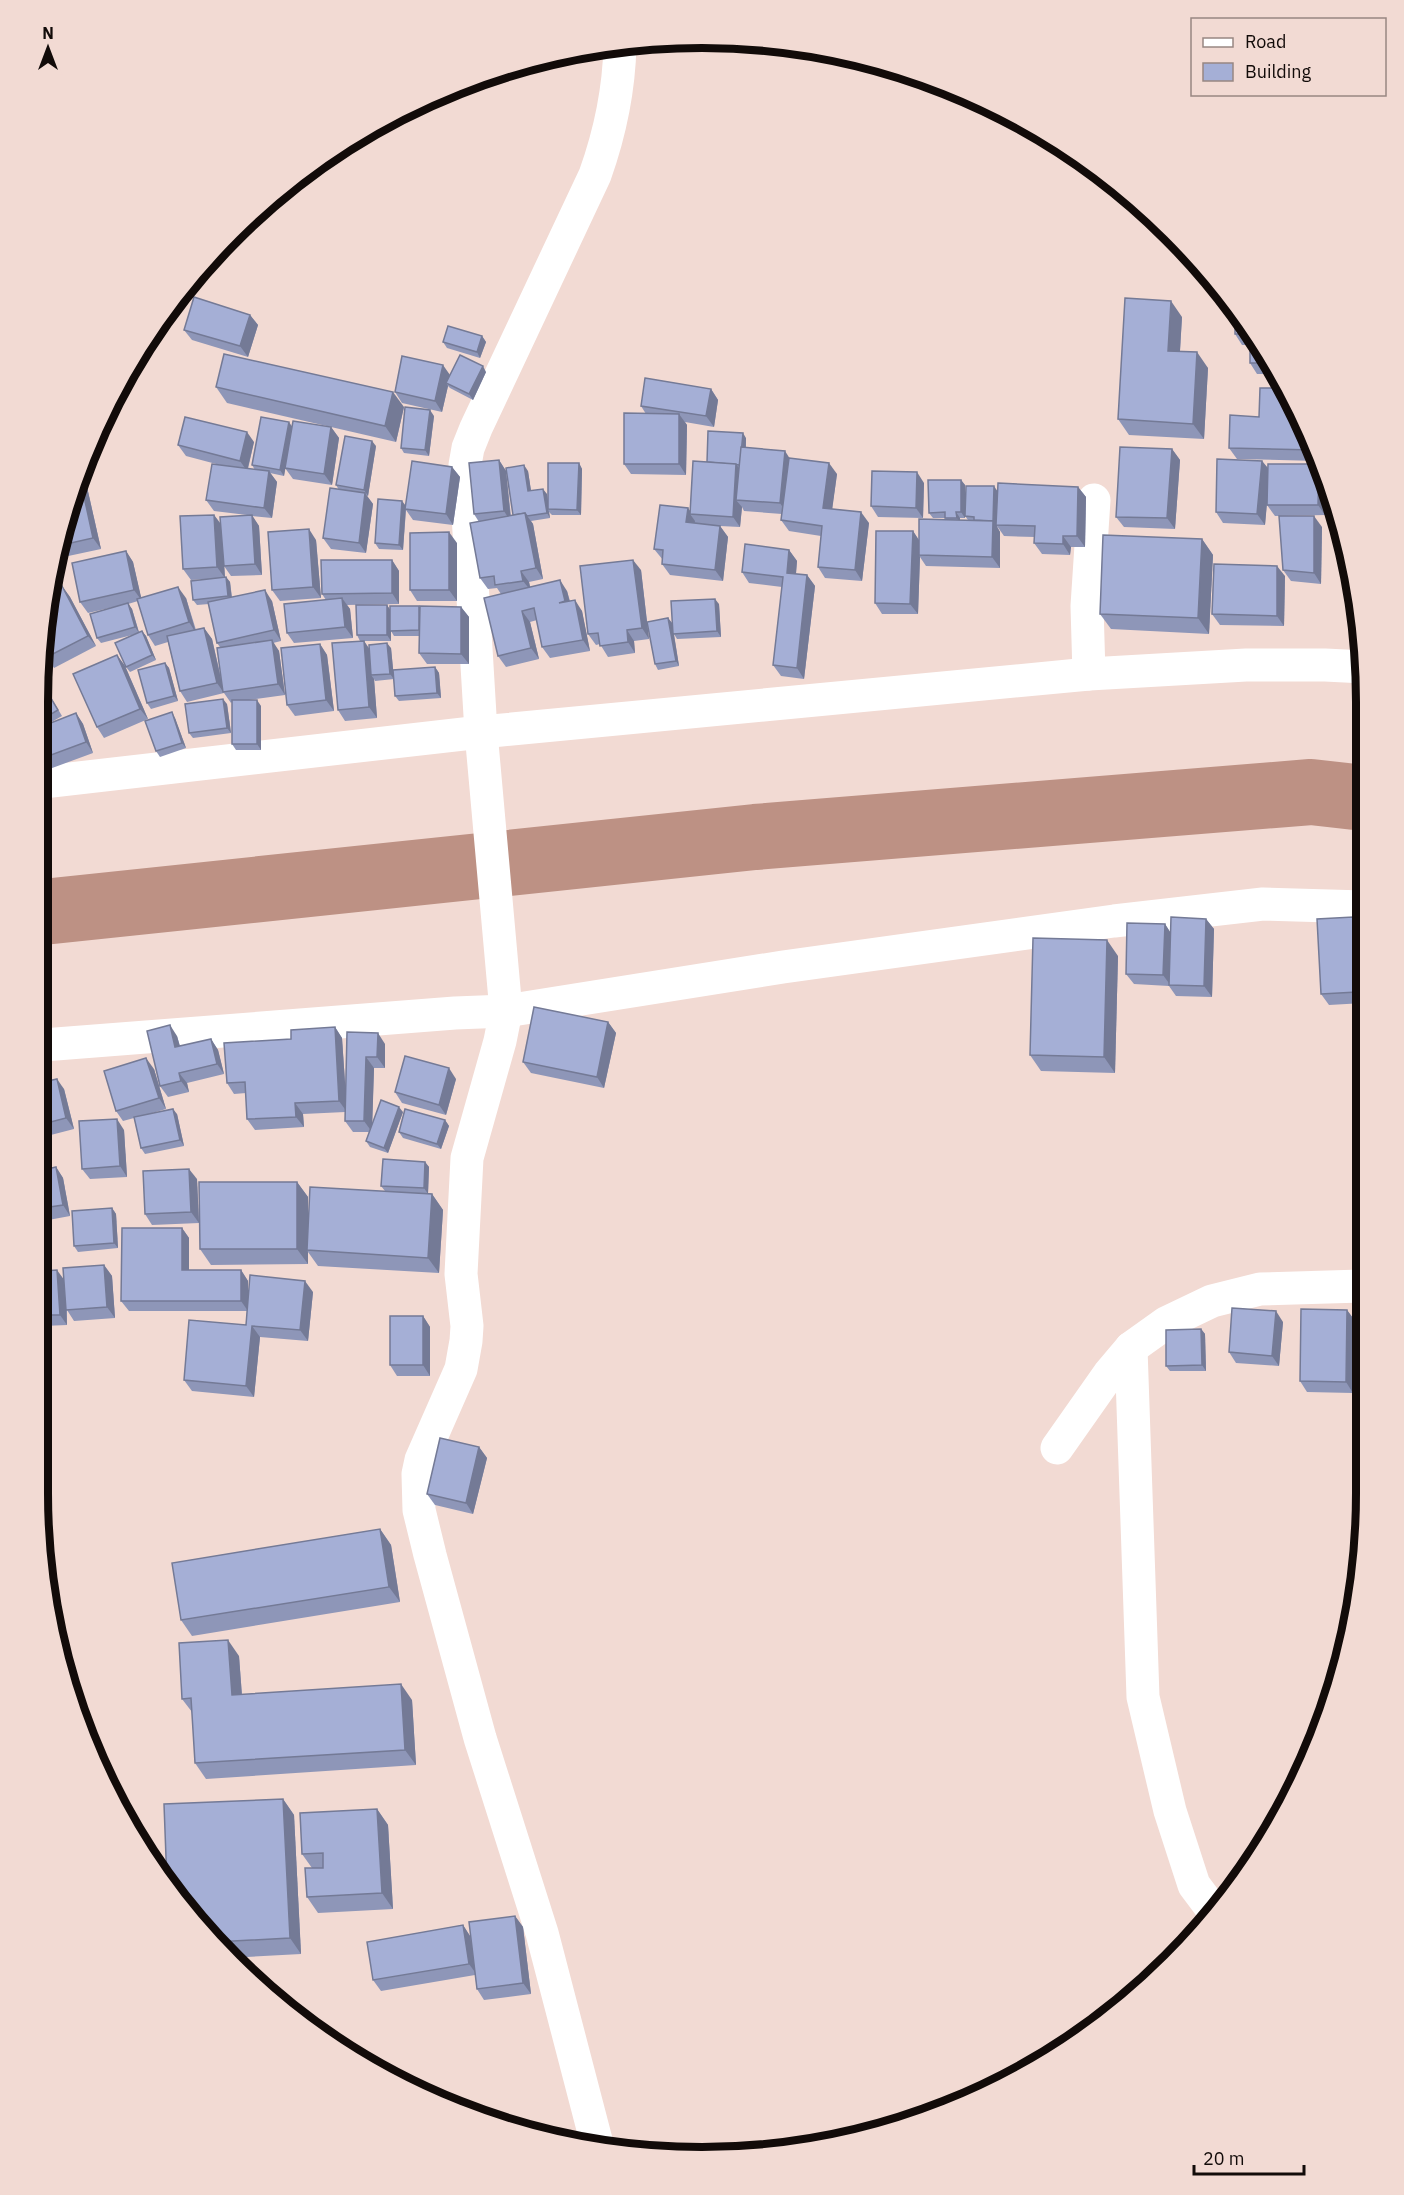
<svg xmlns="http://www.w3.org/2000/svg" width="1404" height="2195" font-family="'IBM Plex Sans',sans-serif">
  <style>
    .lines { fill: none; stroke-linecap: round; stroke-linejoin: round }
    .river { stroke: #bd9184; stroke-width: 66 }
    .minor { stroke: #fff; stroke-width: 33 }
    .wall { fill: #8e96b8; fill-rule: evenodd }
    .shaded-wall { fill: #747a96 }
    .building { fill: #a5afd6; stroke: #747a96; stroke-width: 1.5 }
    .rim { fill: none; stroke: #120b09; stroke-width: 8 }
  </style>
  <rect width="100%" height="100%" fill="#f2dad3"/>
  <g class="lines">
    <path class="river" d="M43 912 755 837 1311 792 1364 798"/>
    <g class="minor">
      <path d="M1089 674 1087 606 1094 500"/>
      <path d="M43 782 481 732 1089 674 1246 665H1325L1365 667"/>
      <path d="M43 1045 455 1013 506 1011 783 967 1114 921 1263 904 1364 907"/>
      <path d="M1131 1348 1143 1697 1170 1811 1194 1885 1215 1913"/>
      <path d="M1057 1448 1109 1374 1131 1348 1166 1323 1212 1301 1260 1289 1362 1286"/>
      <path d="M597 2144 542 1933 480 1738 430 1555 419 1510 418 1474 421 1460 461 1369 466 1341 467 1326 461 1274 467 1158 500 1041 506 1011 481 732 465 465 468 448 476 428 595 175C610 133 619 90 620 45"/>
    </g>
  </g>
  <g class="wall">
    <path d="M1235 307 1277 374H1257L1250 363V345H1242L1235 334Z"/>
    <path d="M250 315 258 325 248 357 192 340 184 330Z"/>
    <path d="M1182 317 1180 351 1208 368 1204 439 1129 435 1118 419Z"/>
    <path d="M482 336 486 342 480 358 447 348 443 342Z"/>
    <path d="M486 372 473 400 450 388 448 386 442 412 402 403 395 392 450 375Z"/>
    <path d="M216 387 404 407 396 442 227 403Z"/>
    <path d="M711 389 718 400 714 427 685 422 687 425 686 475 631 474 624 464 646 414 641 406Z"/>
    <path d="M1298 408 1318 461 1237 459 1229 448 1259 417Z"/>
    <path d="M434 416 429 456 404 453 401 448Z"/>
    <path d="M292 427H331L339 438 332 485 293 479 285 468 284 476 270 473 277 482 272 518 252 516 259 526 262 575 231 576 224 566 225 577H226L230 582 232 597 272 601 281 641 273 643 279 651 285 695 249 700 261 706V750H236L232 744V702L231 703 224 693 187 702 180 691 168 642 155 646 148 635 138 601 128 604 132 609 139 632 142 631 146 636 156 660 130 672 126 667 136 634 101 643 97 638 127 604 88 613 80 602 126 551 133 562 141 598H186L196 630 204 628 212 639 223 686 220 647 217 643 209 604 197 605 193 600 208 579 191 580 183 569 214 515 221 524 247 515 214 511 206 500 220 465 186 456 178 445 254 442 248 469 255 470 252 465Z"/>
    <path d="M746 438V448L790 458 837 474 832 509 869 523 862 581 825 578 818 567 821 536 789 531 781 520 782 514 744 511 742 507 740 527 720 526 728 537 723 581 670 575 662 564 663 560 654 549 688 508 690 511 707 462Z"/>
    <path d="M376 446 368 496 366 495 373 504 366 553 331 549 323 538 339 490 336 485Z"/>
    <path d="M1172 449 1180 460 1175 529 1124 527 1116 517Z"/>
    <path d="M499 460 506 471 511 516 513 515 528 471 531 491 547 494 548 502 579 463 582 469 581 515H552L549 512 550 518 531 521 533 524 543 579 529 582 530 587 567 591 570 601 582 611 590 651 550 658 542 647 537 620 530 622 539 659 506 667 498 656 501 594 497 588 488 589 480 578 479 522 474 514Z"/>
    <path d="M1262 461 1268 468 1319 464 1325 515 1275 516 1267 505V501L1265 525 1223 523 1216 512Z"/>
    <path d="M452 467 460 477 453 525 413 520 406 510 403 550 379 549 375 543 406 506Z"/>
    <path d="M80 477 87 487 101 549 59 558Z"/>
    <path d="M961 480 965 485V513L997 491 1078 487 1086 497 1085 547H1071L1070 555 1042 554 1034 543 1035 537 1004 536 997 526 1000 532V568L926 566 920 557 918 614H882L875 603 913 531 919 540 946 520 945 518H933L929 513ZM965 516 968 520H960V518H965Z"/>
    <path d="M924 483 923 518 878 517 871 506Z"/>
    <path d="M1322 527 1321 584 1291 581 1283 570Z"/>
    <path d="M1202 539 1213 555 1209 634 1111 629 1100 614Z"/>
    <path d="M316 540 321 598 280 601 272 590Z"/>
    <path d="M457 543V601H417L410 590Z"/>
    <path d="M789 550 797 561 796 574 807 575 815 586 804 679 781 676 773 665 782 587 749 583 742 572Z"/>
    <path d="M392 560 399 571V604L347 605 350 609 353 638 294 643 287 633 326 600 322 594Z"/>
    <path d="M641 570 649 639 634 641 635 653 608 657 600 644 596 645 588 634Z"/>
    <path d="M1285 576 1284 626 1220 625 1212 614Z"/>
    <path d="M62 586 70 597 96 646 54 668 47 657Z"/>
    <path d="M719 604 721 637 677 639 674 634 679 666 658 670 655 664 668 618 672 623 673 631Z"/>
    <path d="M387 605 390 610 419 606 420 607H461L469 617V664H427L419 653V636H394L391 631V641H360L357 635Z"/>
    <path d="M364 641 369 648H391L394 679 375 681 374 679 377 718 345 721 338 710Z"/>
    <path d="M320 644 327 655 334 711 295 716 287 705Z"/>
    <path d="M117 655 125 666 148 719 104 738 97 727Z"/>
    <path d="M165 663 169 668 178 701 151 709 147 703Z"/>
    <path d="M435 667 439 673 441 698 399 701 395 696Z"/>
    <path d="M43 684 62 716 48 724 76 713 83 724 93 753 44 771 43 769Z"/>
    <path d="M227 704 231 733 193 738 189 733Z"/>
    <path d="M175 718 186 748 160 757 156 751Z"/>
    <path d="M1353 917 1360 927 1364 918V1003L1329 1005 1321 994Z"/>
    <path d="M1206 919 1214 929 1212 997 1176 996 1169 986 1134 984 1126 974 1165 924 1170 932Z"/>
    <path d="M1118 956 1115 1073 1041 1071 1030 1055Z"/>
    <path d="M608 1022 616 1033 604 1088 531 1073 523 1062Z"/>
    <path d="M335 1027 342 1038 346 1097 347 1032 385 1044V1068H374L372 1124 403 1112 388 1153 370 1147 366 1141 369 1132H353L345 1121V1112L303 1114 304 1127 255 1130 247 1119 246 1093 234 1094 227 1083 291 1039Z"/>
    <path d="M177 1036 180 1046 211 1039 218 1050 224 1074 187 1083 189 1092 168 1097 160 1086Z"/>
    <path d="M154 1069 166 1109 149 1114H177L184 1146 145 1154 141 1148 134 1118 123 1121 116 1111Z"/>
    <path d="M456 1079 446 1115 402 1103 395 1092Z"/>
    <path d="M43 1082 64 1089 74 1129 43 1137Z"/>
    <path d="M445 1120 449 1126 441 1149 403 1138 399 1132Z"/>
    <path d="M124 1130 127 1177 90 1179 82 1169Z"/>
    <path d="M425 1162 429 1167 428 1193 432 1194 443 1210 439 1273 318 1266 308 1252V1264L211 1265 200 1249 297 1182 308 1197V1225L385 1191 381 1186Z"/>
    <path d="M56 1167 63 1178 70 1216 43 1221V1170Z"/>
    <path d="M197 1179 199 1223 152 1225 145 1214Z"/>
    <path d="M112 1208 116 1214 118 1248 78 1252 74 1246Z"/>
    <path d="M182 1228 189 1238V1270H241L248 1281V1297L313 1292 308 1341 260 1337 254 1397 192 1391 184 1380 246 1325 247 1311H129L121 1301Z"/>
    <path d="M104 1265 112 1276 115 1318 74 1321 67 1310V1325L43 1326V1271L64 1280Z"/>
    <path d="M1347 1310 1355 1321 1353 1393 1307 1392 1300 1381Z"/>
    <path d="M423 1316 430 1327V1376H397L390 1365Z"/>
    <path d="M1283 1322 1279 1366 1236 1363 1229 1352Z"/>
    <path d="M1201 1329 1205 1334 1206 1371H1170L1166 1366Z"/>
    <path d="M479 1447 487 1458 473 1514 435 1505 427 1494Z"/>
    <path d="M380 1529 391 1545 400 1602 192 1636 181 1620Z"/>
    <path d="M239 1656 242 1695 412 1700 416 1765 206 1779 195 1763 192 1712 182 1699Z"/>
    <path d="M283 1799 294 1815 301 1954 228 1958 167 1884Z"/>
    <path d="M377 1809 388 1825 393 1909 318 1913 307 1897 312 1868 302 1854Z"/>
    <path d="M515 1916 523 1927 531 1994 484 2000 477 1989 475 1975 381 1991 373 1980 463 1925 470 1936Z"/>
  </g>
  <g class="shaded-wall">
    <path d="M1171 301 1182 317 1179 366 1168 351Z"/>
    <path d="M250 315 258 325 248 357 240 346Z"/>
    <path d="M482 336 486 342 480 358 477 352Z"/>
    <path d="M1197 352 1208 368 1204 439 1193 424Z"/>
    <path d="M443 365 450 375 446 383 448 386 442 412 435 401Z"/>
    <path d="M483 366 486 372 473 400 469 394Z"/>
    <path d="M711 389 718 400 714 427 706 416Z"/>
    <path d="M393 392 404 407 396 442 385 426Z"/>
    <path d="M430 410 434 416 429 456 425 450Z"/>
    <path d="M679 414 687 425 686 475 679 464Z"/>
    <path d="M289 422 293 428 284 476 280 470Z"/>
    <path d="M331 427 339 438 332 485 324 474Z"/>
    <path d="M247 432 254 442 247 471 240 461Z"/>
    <path d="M743 433 746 438 745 471 741 465Z"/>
    <path d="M372 441 376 446 368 496 364 490Z"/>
    <path d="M1172 449 1180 460 1175 529 1167 518Z"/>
    <path d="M785 451 792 462 787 514 780 503Z"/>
    <path d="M499 460 506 471 511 522 504 511Z"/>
    <path d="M1262 461 1270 471 1265 525 1257 514Z"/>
    <path d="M579 463 582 469 581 515 577 510Z"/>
    <path d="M829 463 837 474 831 518 823 508Z"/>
    <path d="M736 464 744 475 736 500 742 507 740 527 733 517Z"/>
    <path d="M1319 464 1326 483 1325 515 1318 505Z"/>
    <path d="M524 465 528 471 532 497 528 491Z"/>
    <path d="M452 467 460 477 453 525 446 514Z"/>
    <path d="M269 471 277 482 272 518 264 508Z"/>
    <path d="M917 472 924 483 923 518 916 508Z"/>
    <path d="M80 477 87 487 101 549 93 538Z"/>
    <path d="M961 480 965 485V518L961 512Z"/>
    <path d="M994 486 998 492 997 527 1000 532V568L992 557Z"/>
    <path d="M1078 487 1086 497 1085 547 1077 536Z"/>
    <path d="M543 489 547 494 549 509H548L549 512 550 518 547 513Z"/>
    <path d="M365 493 373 504 366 553 359 543Z"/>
    <path d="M402 501 406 506 403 550 399 545Z"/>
    <path d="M688 508 692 514H690L695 521 693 533 686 522Z"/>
    <path d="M861 512 869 523 862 581 855 570Z"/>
    <path d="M956 512 960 518V524L957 518Z"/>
    <path d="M525 513 533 524 543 579 536 568Z"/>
    <path d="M214 515 222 526 225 578 217 567Z"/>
    <path d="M252 515 259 526 262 575 255 564Z"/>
    <path d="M1314 516 1322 527 1321 584 1314 573Z"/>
    <path d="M720 526 728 537 723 581 715 570Z"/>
    <path d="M309 529 316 540 321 598 313 587Z"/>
    <path d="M913 531 920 542 919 555 920 557 918 614 910 604Z"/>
    <path d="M449 532 457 543V601L449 590Z"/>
    <path d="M1063 536 1071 547 1070 555 1063 544Z"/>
    <path d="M1202 539 1213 555 1209 634 1198 618Z"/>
    <path d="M789 550 797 561 795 584 787 573Z"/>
    <path d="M126 551 133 562 142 601 134 590Z"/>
    <path d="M392 560 399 571V604L392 593Z"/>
    <path d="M633 560 641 570 649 639 642 628Z"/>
    <path d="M1277 566 1285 576 1284 626 1277 616Z"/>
    <path d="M521 571 529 582 531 591 523 581Z"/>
    <path d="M807 575 815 586 804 679 797 668Z"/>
    <path d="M226 577 230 582 232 601 228 596Z"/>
    <path d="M560 580 567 591 572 611 565 601Z"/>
    <path d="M62 586 70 597 96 646 88 636Z"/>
    <path d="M178 587 186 598 196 633 189 622Z"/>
    <path d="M265 590 272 601 281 641 274 630Z"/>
    <path d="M342 598 350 609 353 638 345 627Z"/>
    <path d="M715 599 719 604 721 637 717 631Z"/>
    <path d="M575 600 582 611 590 651 583 640Z"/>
    <path d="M128 603 132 609 139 633 135 627Z"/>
    <path d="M387 605 391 611V641L387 635Z"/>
    <path d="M461 607 469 617V664L461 654Z"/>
    <path d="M522 611 530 622 539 659 531 648Z"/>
    <path d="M668 618 672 623 679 666 676 661Z"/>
    <path d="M204 628 212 639 224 693 217 683Z"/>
    <path d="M627 630 634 641 635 653 628 642Z"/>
    <path d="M142 631 146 636 156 660 152 655Z"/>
    <path d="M272 640 279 651 285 695 278 684Z"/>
    <path d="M364 641 371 652V675L374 679 377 718 369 707Z"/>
    <path d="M387 643 391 648 394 679 390 674Z"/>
    <path d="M320 644 327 655 334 711 326 700Z"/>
    <path d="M117 655 125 666 148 719 140 709Z"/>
    <path d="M165 663 169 668 178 701 174 696Z"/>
    <path d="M435 667 439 673 441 698 437 693Z"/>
    <path d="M223 699 227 704 231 733 227 728Z"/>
    <path d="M257 700 261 706V750L257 744Z"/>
    <path d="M172 712 175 718 186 748 182 743Z"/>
    <path d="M76 713 83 724 93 753 86 742Z"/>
    <path d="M1353 917 1360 928 1364 1002 1357 992Z"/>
    <path d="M1206 919 1214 929 1212 997 1204 986Z"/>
    <path d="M1165 924 1172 935 1171 986 1163 975Z"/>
    <path d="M1107 940 1118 956 1115 1073 1104 1057Z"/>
    <path d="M608 1022 616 1033 604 1088 597 1077Z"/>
    <path d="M170 1025 177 1036 183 1058 175 1047Z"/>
    <path d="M335 1027 342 1038 347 1112 339 1101Z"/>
    <path d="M378 1033 385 1044V1068L377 1057Z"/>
    <path d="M211 1039 218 1050 224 1074 217 1064Z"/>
    <path d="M366 1057 374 1068 372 1132 364 1121Z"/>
    <path d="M146 1058 154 1069 166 1109 159 1098Z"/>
    <path d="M449 1068 456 1079 446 1115 439 1105Z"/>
    <path d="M179 1073 187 1083 189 1092 181 1081Z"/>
    <path d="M57 1079 64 1089 74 1129 66 1118Z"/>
    <path d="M295 1103 303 1114 304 1127 296 1117Z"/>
    <path d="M399 1107 403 1112 388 1153 384 1148Z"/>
    <path d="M173 1109 177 1114 184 1146 180 1140Z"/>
    <path d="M117 1119 124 1130 127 1177 120 1166Z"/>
    <path d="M445 1120 449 1126 441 1149 437 1144Z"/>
    <path d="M425 1162 429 1167 428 1194 424 1188Z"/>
    <path d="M56 1167 63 1178 70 1216 63 1205Z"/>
    <path d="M189 1169 197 1179 199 1223 191 1212Z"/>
    <path d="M297 1182 308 1197V1250H307L308 1252V1264L297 1249Z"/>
    <path d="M432 1194 443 1210 439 1273 428 1258Z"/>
    <path d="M112 1208 116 1214 118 1248 114 1243Z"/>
    <path d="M182 1228 189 1238V1281L182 1270Z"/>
    <path d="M104 1265 112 1276 115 1318 107 1307Z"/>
    <path d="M57 1270 65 1281 67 1325 60 1315Z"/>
    <path d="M241 1270 248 1281V1311L241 1301Z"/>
    <path d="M305 1281 313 1292 308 1341 300 1330Z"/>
    <path d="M1347 1310 1355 1321 1353 1393 1346 1382Z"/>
    <path d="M1276 1311 1283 1322 1279 1366 1272 1356Z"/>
    <path d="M423 1316 430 1327V1376L423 1365Z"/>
    <path d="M252 1326 260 1337 254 1397 246 1386Z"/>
    <path d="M1201 1329 1205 1334 1206 1371 1202 1365Z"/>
    <path d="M479 1447 487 1458 473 1514 466 1503Z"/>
    <path d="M380 1529 391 1545 400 1602 389 1587Z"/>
    <path d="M228 1640 239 1656 243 1711 232 1695Z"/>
    <path d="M401 1684 412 1700 416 1765 405 1750Z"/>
    <path d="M283 1799 294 1815 301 1954 290 1938Z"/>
    <path d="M377 1809 388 1825 393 1909 382 1893Z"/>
    <path d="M515 1916 523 1927 531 1994 523 1983Z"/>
    <path d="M463 1925 470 1936 477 1975 469 1964Z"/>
  </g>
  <g class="building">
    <path d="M194 297 250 315 240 346 184 330Z"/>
    <path d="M1125 298 1171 301 1168 351 1197 352 1193 424 1118 419Z"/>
    <path d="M1235 307 1252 334H1235Z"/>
    <path d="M448 326 482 336 477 352 443 342Z"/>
    <path d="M1250 344H1258L1270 363H1250Z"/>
    <path d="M224 354 393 392 385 426 216 387Z"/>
    <path d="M460 355 483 366 469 394 446 383Z"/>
    <path d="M402 356 443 365 435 401 395 392Z"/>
    <path d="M645 378 711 389 706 416 641 406Z"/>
    <path d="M1260 388H1285L1298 408 1314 450 1229 448 1230 415 1259 417Z"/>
    <path d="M405 407 430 410 425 450 401 448Z"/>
    <path d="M624 413 679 414V464H624Z"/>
    <path d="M185 417 247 432 240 461 178 445Z"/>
    <path d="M261 417 289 422 280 470 252 465Z"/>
    <path d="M293 421 331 427 324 474 285 468Z"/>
    <path d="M708 431 743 433 740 465 707 462Z"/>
    <path d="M345 436 372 441 364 490 336 485Z"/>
    <path d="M741 447 785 451 780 503 736 500Z"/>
    <path d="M1120 447 1172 449 1167 518 1116 517Z"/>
    <path d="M789 458 829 463 823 508 861 512 855 570 818 567 822 526 781 520Z"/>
    <path d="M1217 459 1262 461 1257 514 1216 512Z"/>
    <path d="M499 460 504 511 474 514 469 463Z"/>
    <path d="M412 461 452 467 446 514 405 509Z"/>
    <path d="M693 461 736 464 733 517 690 514Z"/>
    <path d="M548 463H579L577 510 548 509Z"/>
    <path d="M212 464 269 471 264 508 206 500Z"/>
    <path d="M1268 464H1319L1318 505H1267Z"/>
    <path d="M524 465 528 491 543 489 547 513 527 516 525 513 513 515 506 468Z"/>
    <path d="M872 471 917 472 916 508 871 506Z"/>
    <path d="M80 478 93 538 62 545Z"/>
    <path d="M928 480H961V512H956L957 518H945V512L929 513Z"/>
    <path d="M998 483 1078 487 1077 536H1063V544L1034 543 1035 526 996 525Z"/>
    <path d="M966 486H994L993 522V521L974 520V517L965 516Z"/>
    <path d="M330 488 365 493 359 543 323 538Z"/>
    <path d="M378 499 402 501 399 545 375 543Z"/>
    <path d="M660 505 688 508 686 522 720 526 715 570 662 564 663 550 654 549Z"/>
    <path d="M525 513 536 568 521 571 523 581 495 585 494 576 480 578 470 523Z"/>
    <path d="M214 515 217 567 183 569 180 516Z"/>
    <path d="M252 515 255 564 224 566 220 517Z"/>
    <path d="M1279 516H1314V573L1283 570Z"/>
    <path d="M919 519 993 521 992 557 919 555Z"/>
    <path d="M309 529 313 587 272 590 268 532Z"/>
    <path d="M876 531H913L910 604 875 603Z"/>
    <path d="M449 532V590H410V533Z"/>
    <path d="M1103 535 1202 539 1198 618 1100 614Z"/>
    <path d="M745 544 789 550 787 573 807 575 797 668 773 665 783 577 742 572Z"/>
    <path d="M126 551 134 590 80 602 72 563Z"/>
    <path d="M321 560H392V593L322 594Z"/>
    <path d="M633 560 642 628 627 630 628 642 600 646 598 633 588 634 580 566Z"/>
    <path d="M1214 564 1277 566V616L1212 614Z"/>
    <path d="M226 577 228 596 193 600 191 581Z"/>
    <path d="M560 580 565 601 559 603 575 600 583 640 542 647 534 608 522 611 531 648 498 656 484 598Z"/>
    <path d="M62 586 88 636 47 657 43 650V615L49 593Z"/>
    <path d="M178 587 189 622 148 635 137 599Z"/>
    <path d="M265 590 274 630 217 643 208 602Z"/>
    <path d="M342 598 345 627 287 633 284 604Z"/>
    <path d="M715 599 717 631 673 634 671 601Z"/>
    <path d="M128 603 135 627 97 638 90 614Z"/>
    <path d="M356 605H387V635H357Z"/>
    <path d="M390 606H419V630L390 631Z"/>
    <path d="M420 606 461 607V654L419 653Z"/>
    <path d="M668 618 676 661 655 664 647 622Z"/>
    <path d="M204 628 217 683 180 691 167 636Z"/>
    <path d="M142 631 152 655 126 667 115 643Z"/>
    <path d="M272 640 278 684 223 692 217 648Z"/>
    <path d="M364 641 369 707 338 710 332 643Z"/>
    <path d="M387 643 390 674 371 675 369 645Z"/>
    <path d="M320 644 326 700 287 705 281 648Z"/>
    <path d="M117 655 140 709 97 727 73 674Z"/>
    <path d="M165 663 174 696 147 703 138 670Z"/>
    <path d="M435 667 437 693 395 696 393 670Z"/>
    <path d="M43 685 58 710 43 719Z"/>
    <path d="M223 699 227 728 189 733 185 704Z"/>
    <rect x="232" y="700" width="25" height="44"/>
    <path d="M172 712 182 743 156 751 145 721Z"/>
    <path d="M76 713 86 742 43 758V726Z"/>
    <path d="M1171 917 1206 919 1204 986 1169 985Z"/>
    <path d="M1353 917 1357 992 1321 994 1317 919Z"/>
    <path d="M1359 918H1364V986Z"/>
    <path d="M1127 923 1165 924 1163 975 1126 974Z"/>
    <path d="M1033 938 1107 940 1104 1057 1030 1055Z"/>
    <path d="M534 1007 608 1022 597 1077 523 1062Z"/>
    <path d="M170 1025 175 1047 211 1039 217 1064 179 1073 181 1081 160 1086 147 1031Z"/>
    <path d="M335 1027 339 1101 295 1103 296 1117 247 1119 245 1082 227 1083 224 1043 291 1039V1030Z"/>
    <path d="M347 1032 378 1033 377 1057H366L364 1121H345Z"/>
    <path d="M405 1056 449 1068 439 1105 395 1092Z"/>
    <path d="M146 1058 159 1098 116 1111 104 1071Z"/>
    <path d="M57 1079 66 1118 43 1124V1082Z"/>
    <path d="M381 1100 399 1107 384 1148 366 1141Z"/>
    <path d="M173 1109 180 1140 141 1148 134 1117Z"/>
    <path d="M405 1109 445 1120 437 1144 399 1132Z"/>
    <path d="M117 1119 120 1166 82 1169 79 1121Z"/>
    <path d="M383 1159 425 1162 424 1188 381 1186Z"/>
    <path d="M56 1167 63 1205 43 1208V1170Z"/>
    <path d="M189 1169 191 1212 145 1214 143 1171Z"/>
    <path d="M199 1182H297V1249H200Z"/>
    <path d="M310 1187 432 1194 428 1258 307 1250Z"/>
    <path d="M112 1208 114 1243 74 1246 72 1211Z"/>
    <path d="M122 1228H182V1270H241V1301H121Z"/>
    <path d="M104 1265 107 1307 66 1310 63 1268Z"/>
    <path d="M57 1270 60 1315H43V1271Z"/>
    <path d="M250 1275 305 1281 300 1330 252 1326 246 1386 184 1380 189 1320 246 1325Z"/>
    <path d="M1232 1308 1276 1311 1272 1356 1229 1352Z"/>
    <path d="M1301 1309 1347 1310 1346 1382 1300 1381Z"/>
    <rect x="390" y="1316" width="33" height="49"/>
    <path d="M1201 1329 1202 1365 1166 1366V1330Z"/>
    <path d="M440 1438 479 1447 466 1503 427 1494Z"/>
    <path d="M380 1529 389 1587 181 1620 172 1563Z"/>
    <path d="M228 1640 232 1695 401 1684 405 1750 195 1763 191 1698 182 1699 179 1643Z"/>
    <path d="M283 1799 290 1938 215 1942 167 1884 164 1804Z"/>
    <path d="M377 1809 382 1893 307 1897 305 1868H323V1853L302 1854 300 1813Z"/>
    <path d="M515 1916 523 1983 477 1989 469 1922Z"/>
    <path d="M463 1925 469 1964 373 1980 367 1942Z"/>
  </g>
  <path d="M0 0H1404V2195H0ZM702 48H702A654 654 0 0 1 1356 702V1493A654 654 0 0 1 702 2147H702A654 654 0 0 1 48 1493V702A654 654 0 0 1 702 48Z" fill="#f2dad3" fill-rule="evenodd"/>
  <path class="rim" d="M702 48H702A654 654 0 0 1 1356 702V1493A654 654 0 0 1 702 2147H702A654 654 0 0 1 48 1493V702A654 654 0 0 1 702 48Z"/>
  <rect x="1191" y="18" width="195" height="78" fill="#f2dad3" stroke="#988782" stroke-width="1.5"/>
  <rect x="1203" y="38" width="30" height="9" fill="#ffffff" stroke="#988782" stroke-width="1.5"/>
  <text x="1245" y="48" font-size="18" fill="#120b09">Road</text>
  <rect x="1203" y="63" width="30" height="18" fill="#a5afd6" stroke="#988782" stroke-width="1.5"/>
  <text x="1245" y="78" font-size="18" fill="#120b09">Building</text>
  <g transform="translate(48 48)" stroke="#f2dad3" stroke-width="4.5" paint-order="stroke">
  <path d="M0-4.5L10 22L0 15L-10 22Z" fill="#120b09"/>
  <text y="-9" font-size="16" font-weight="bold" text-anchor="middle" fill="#120b09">N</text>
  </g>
  <path d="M1194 2165v9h110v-9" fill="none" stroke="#120b09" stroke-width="3"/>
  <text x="1203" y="2165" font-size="18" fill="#120b09" stroke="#f2dad3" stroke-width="4.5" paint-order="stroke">20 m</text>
</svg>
